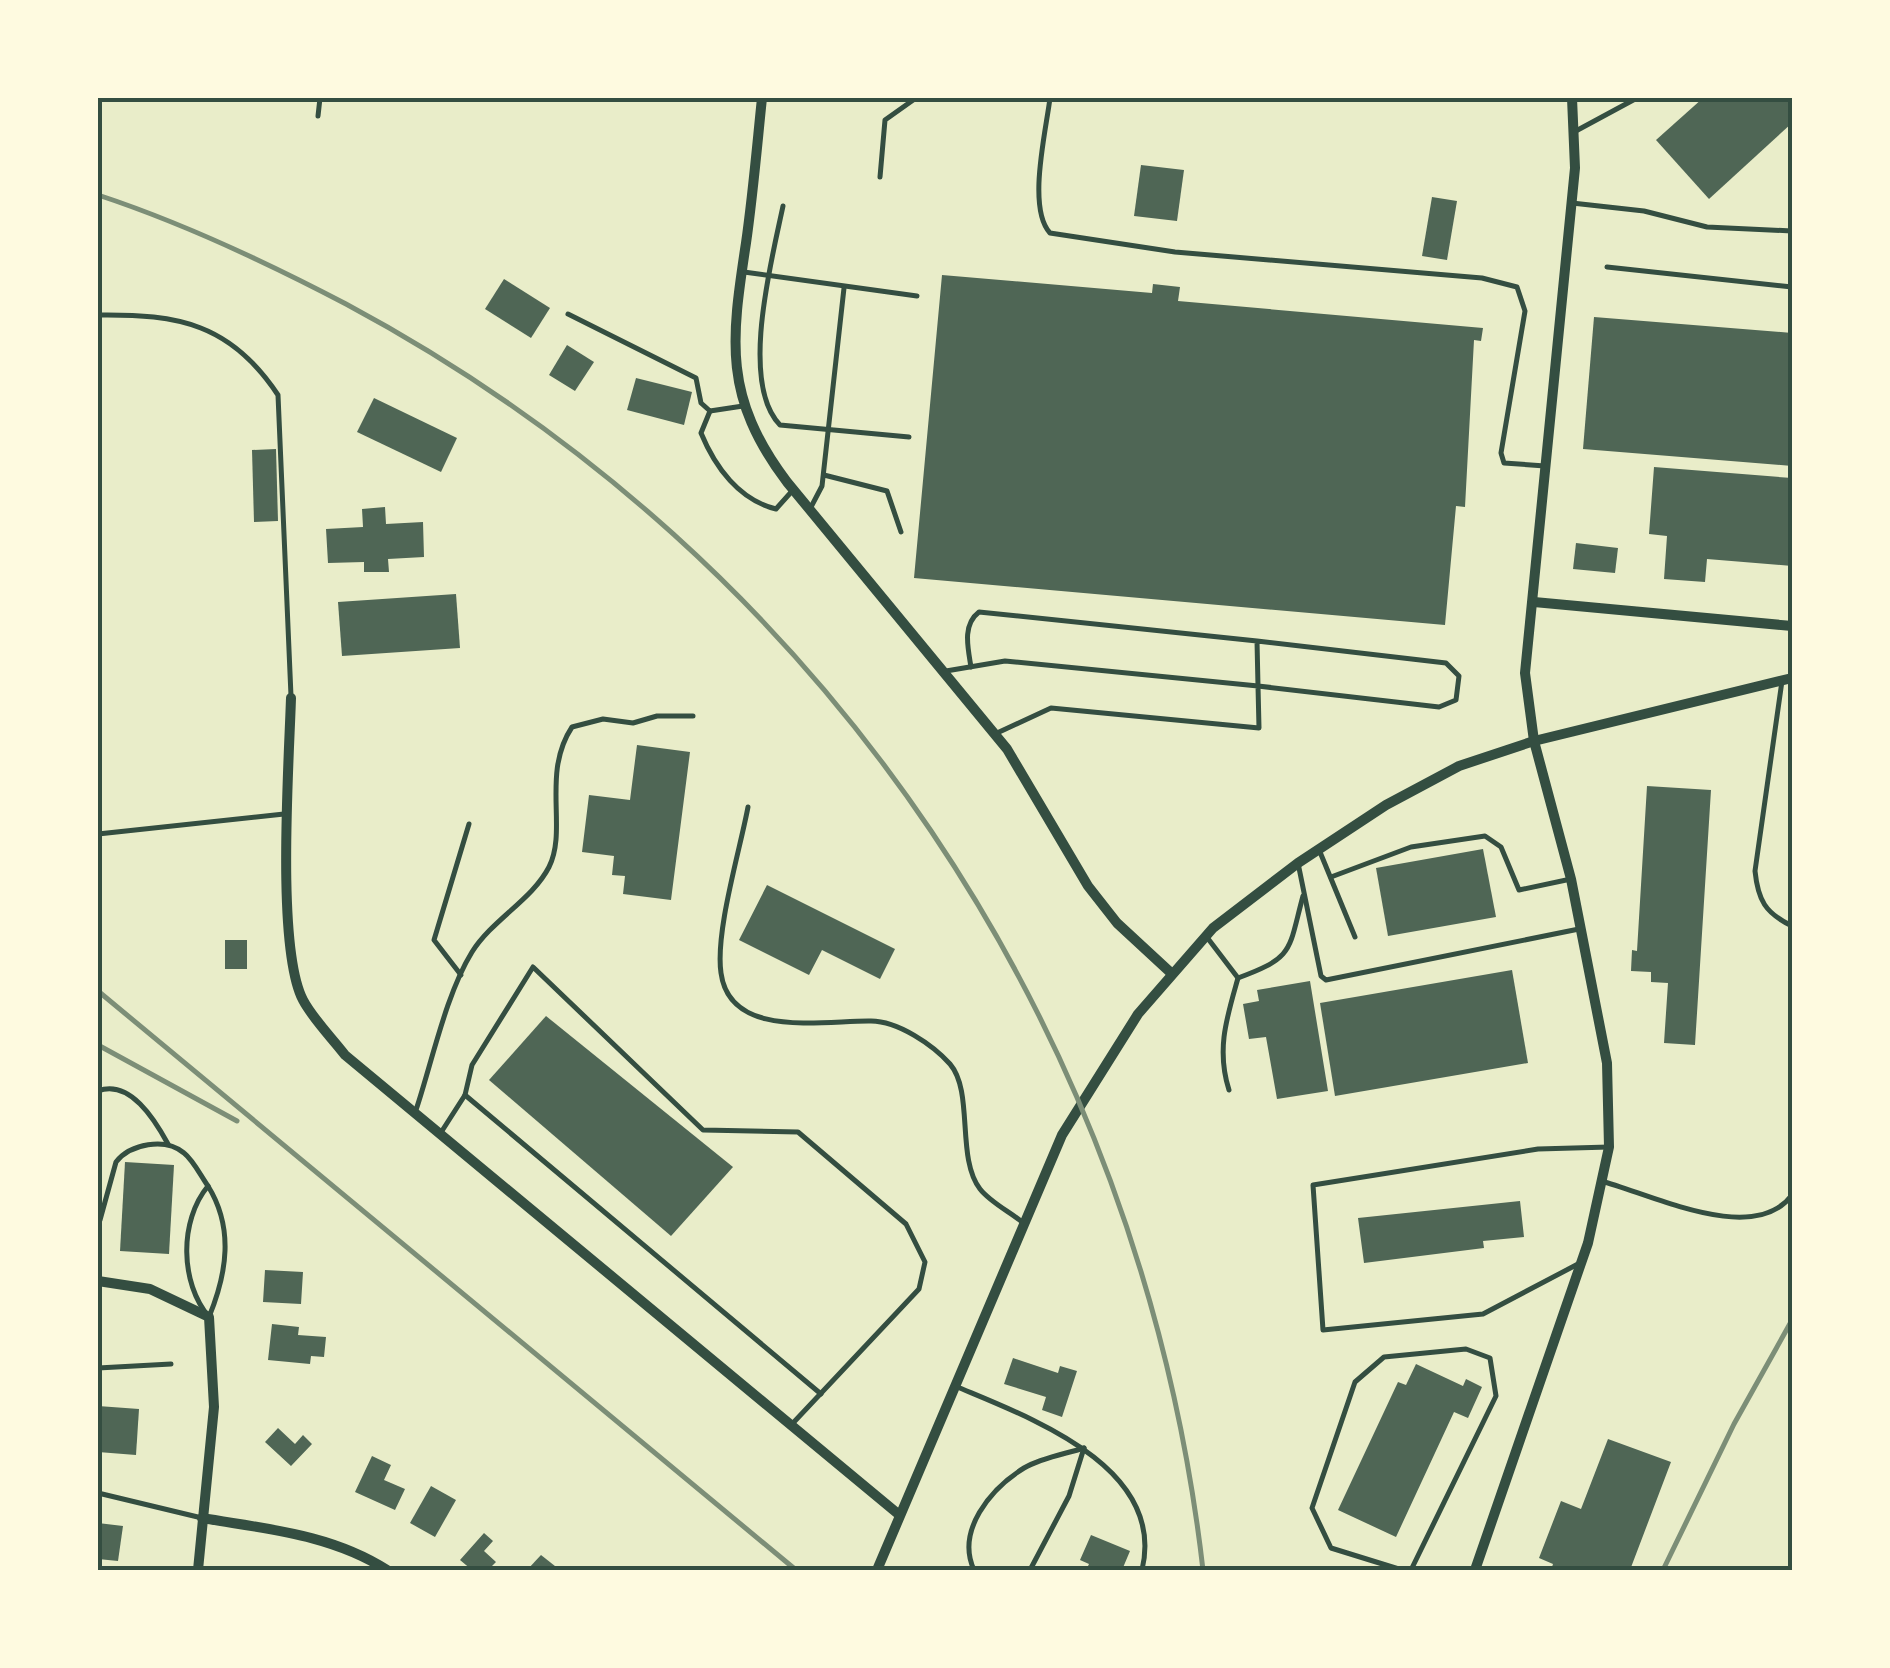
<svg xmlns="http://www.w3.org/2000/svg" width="1890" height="1668" font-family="'Alegreya Sans',sans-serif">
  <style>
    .building { fill: #4f6655 }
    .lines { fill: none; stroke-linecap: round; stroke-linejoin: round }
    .service { stroke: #344e41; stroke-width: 5 }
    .minor { stroke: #344e41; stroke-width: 10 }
    .rail { stroke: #7c8e77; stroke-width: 5 }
    .neatline { fill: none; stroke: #344e41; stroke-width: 4 }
  </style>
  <rect width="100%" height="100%" fill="#e9edc9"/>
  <g class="building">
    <path d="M1703 98H1792V123L1709 199 1656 140Z"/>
    <path d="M1141 165 1184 170 1177 221 1134 216Z"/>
    <path d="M1432 197 1457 201 1447 260 1422 256Z"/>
    <path d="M942 275 1152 293 1153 284 1180 287 1178 301 1483 328 1481 341 1474 340 1465 507 1456 506 1445 625 914 578Z"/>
    <path d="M504 279 550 308 531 338 485 309Z"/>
    <path d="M1594 317 1792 333V466L1583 449Z"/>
    <path d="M567 345 594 362 575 391 549 375Z"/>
    <path d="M636 378 692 392 684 425 627 410Z"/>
    <path d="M374 398 457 438 441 472 357 432Z"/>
    <path d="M276 449 278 521 254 522 252 450Z"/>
    <path d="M1654 467 1792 478V566L1707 559 1705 582 1664 579 1667 536 1649 534Z"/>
    <path d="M385 507 386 524 423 522 424 557 388 559 389 572H364V562L328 563 326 529 363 527 362 509Z"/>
    <path d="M1576 543 1618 548 1615 573 1573 569Z"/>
    <path d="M456 594 460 648 342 656 338 602Z"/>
    <path d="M637 745 690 752 671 900 623 894 625 876 612 875 614 856 582 852 589 795 630 800Z"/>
    <path d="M1647 786 1711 790 1695 1045 1664 1043 1668 983 1651 982V972L1631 971 1632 950 1637 951Z"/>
    <path d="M1483 849 1496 917 1388 936 1376 868Z"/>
    <path d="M767 885 895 949 880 979 822 950 809 975 739 940Z"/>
    <rect x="225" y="940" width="22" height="29"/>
    <path d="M1512 970 1528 1063 1335 1096 1320 1003Z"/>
    <path d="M1310 981 1328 1091 1277 1099 1266 1037 1249 1039 1243 1004 1259 1001 1257 990Z"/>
    <path d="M546 1016 733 1167 671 1236 489 1080Z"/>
    <path d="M125 1162 174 1165 169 1254 120 1251Z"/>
    <path d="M1520 1201 1524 1237 1483 1241 1484 1248 1364 1263 1358 1218Z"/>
    <path d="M265 1270 303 1272 301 1304 263 1302Z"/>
    <path d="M272 1324 299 1327 298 1335 326 1337 324 1357 311 1356 310 1364 268 1360Z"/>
    <path d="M1013 1358 1058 1373 1060 1366 1077 1371 1062 1417 1042 1410 1046 1397 1004 1384Z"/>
    <path d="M1416 1364 1463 1386 1466 1379 1482 1387 1468 1418 1454 1412 1396 1537 1338 1510 1398 1382 1406 1385Z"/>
    <path d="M98 1406 139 1409 136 1455 98 1452Z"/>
    <path d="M278 1428 295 1444 303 1435 312 1444 291 1466 265 1442Z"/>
    <path d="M1608 1439 1671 1462 1630 1570H1551L1553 1564 1539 1558 1561 1501 1581 1509Z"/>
    <path d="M372 1456 391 1465 384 1480 405 1489 395 1510 355 1492Z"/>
    <path d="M431 1486 456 1500 435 1537 410 1523Z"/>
    <path d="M98 1523 123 1526 118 1561 98 1559Z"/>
    <path d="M484 1533 493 1541 484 1551 496 1562 488 1570H472L460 1560Z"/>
    <path d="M1091 1535 1130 1551 1122 1570H1086L1089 1564 1080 1560Z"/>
    <path d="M541 1555 560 1570H527Z"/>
  </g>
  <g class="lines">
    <g class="service">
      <path d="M1050 98C1046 131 1027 208 1050 233L1175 252 1482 278 1517 287 1525 311 1501 453 1504 463 1545 466"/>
      <path d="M318 116 320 98"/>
      <path d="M1574 132 1637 98"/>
      <path d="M880 177 885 120 916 98"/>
      <path d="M1572 203 1644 211 1707 227 1792 231"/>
      <path d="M783 206C772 259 739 383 780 425L909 437"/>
      <path d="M1607 267 1792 287"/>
      <path d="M744 272 917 296"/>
      <path d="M568 314 696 378 701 403 710 411 743 406"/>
      <path d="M98 315C179 314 231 324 278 395L291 696"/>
      <path d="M710 411 701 433C715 467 739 500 776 509L793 490"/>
      <path d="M824 475 887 491 901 532"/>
      <path d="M810 509 822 486 844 288"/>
      <path d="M971 667C968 648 962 625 979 612L1257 641 1258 686 1439 707 1456 700 1459 676 1446 663 1257 641"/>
      <path d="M946 671 1005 661 1258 686 1259 728 1051 708 997 733"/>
      <path d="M1782 681 1755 871C1758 900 1765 913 1792 926"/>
      <path d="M748 807C740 850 715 932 721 973 730 1040 825 1020 871 1021 898 1021 933 1045 950 1064 974 1092 956 1158 980 1189 990 1202 1010 1212 1022 1222"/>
      <path d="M98 834 284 814"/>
      <path d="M1320 852 1355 937"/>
      <path d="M1298 863 1321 976 1326 980 1579 929"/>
      <path d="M1331 877 1411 847 1485 836 1501 847 1519 890 1571 879"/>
      <path d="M1206 936 1238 978C1295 957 1288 951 1303 896"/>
      <path d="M461 975 434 940 469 824"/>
      <path d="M1229 1090C1216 1049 1227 1017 1238 978"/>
      <path d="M98 1091C130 1079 155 1120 168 1144"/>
      <path d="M465 1095 821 1394"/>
      <path d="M416 1110C432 1062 446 994 472 952 493 919 532 900 549 867 568 829 541 774 572 727L603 719 633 723 657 716H693"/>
      <path d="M440 1134 465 1095 472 1065 533 967 703 1130 798 1132 906 1224 925 1262 919 1289 793 1423"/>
      <path d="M1601 1181C1653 1195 1754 1246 1792 1195"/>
      <path d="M208 1186C234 1228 227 1273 209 1317 180 1283 179 1221 208 1186Z"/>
      <path d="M100 1220 116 1162C130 1144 165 1137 184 1153 193 1160 201 1176 208 1186"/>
      <path d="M1578 1264 1483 1314 1323 1330 1313 1185 1538 1149 1609 1147"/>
      <path d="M98 1368 171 1364"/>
      <path d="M955 1386C1028 1417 1167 1466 1142 1570"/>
      <path d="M98 1493 202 1518"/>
      <path d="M974 1570C956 1531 990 1489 1024 1468 1041 1458 1065 1454 1084 1448"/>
      <path d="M1030 1570 1069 1496 1084 1448"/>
      <path d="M1402 1570 1331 1548 1312 1508 1355 1382 1384 1357 1466 1349 1490 1358 1496 1396 1411 1570"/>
      <path d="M1756 1570H1780"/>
    </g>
    <g class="minor">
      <path d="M762 98C757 146 753 194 746 243 731 341 723 397 787 482L1007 749 1088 886 1117 923 1170 972"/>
      <path d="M1534 602 1792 626"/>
      <path d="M291 698C289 763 276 948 303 1000 313 1019 332 1038 345 1055L897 1513"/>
      <path d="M98 1281 150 1289 209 1317 214 1407 198 1570"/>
      <path d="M202 1518C266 1529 331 1534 387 1570"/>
      <path d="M877 1570 1062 1135 1138 1014 1213 928 1298 863 1386 805 1459 766 1534 741 1792 678"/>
      <path d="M1475 1570 1588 1243 1609 1147 1607 1063 1571 879 1534 741 1525 673 1575 168 1572 98"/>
    </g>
    <g class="rail">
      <path d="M98 195C183 223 266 262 346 304 826 561 1141 1031 1203 1570"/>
      <path d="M98 991 796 1570"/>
      <path d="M98 1045 237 1121"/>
      <path d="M1663 1570 1734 1424 1792 1320"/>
    </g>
  </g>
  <rect width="1890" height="1668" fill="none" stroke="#fefae0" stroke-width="200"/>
  <rect x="100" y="100" width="1690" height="1468" class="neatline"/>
</svg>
